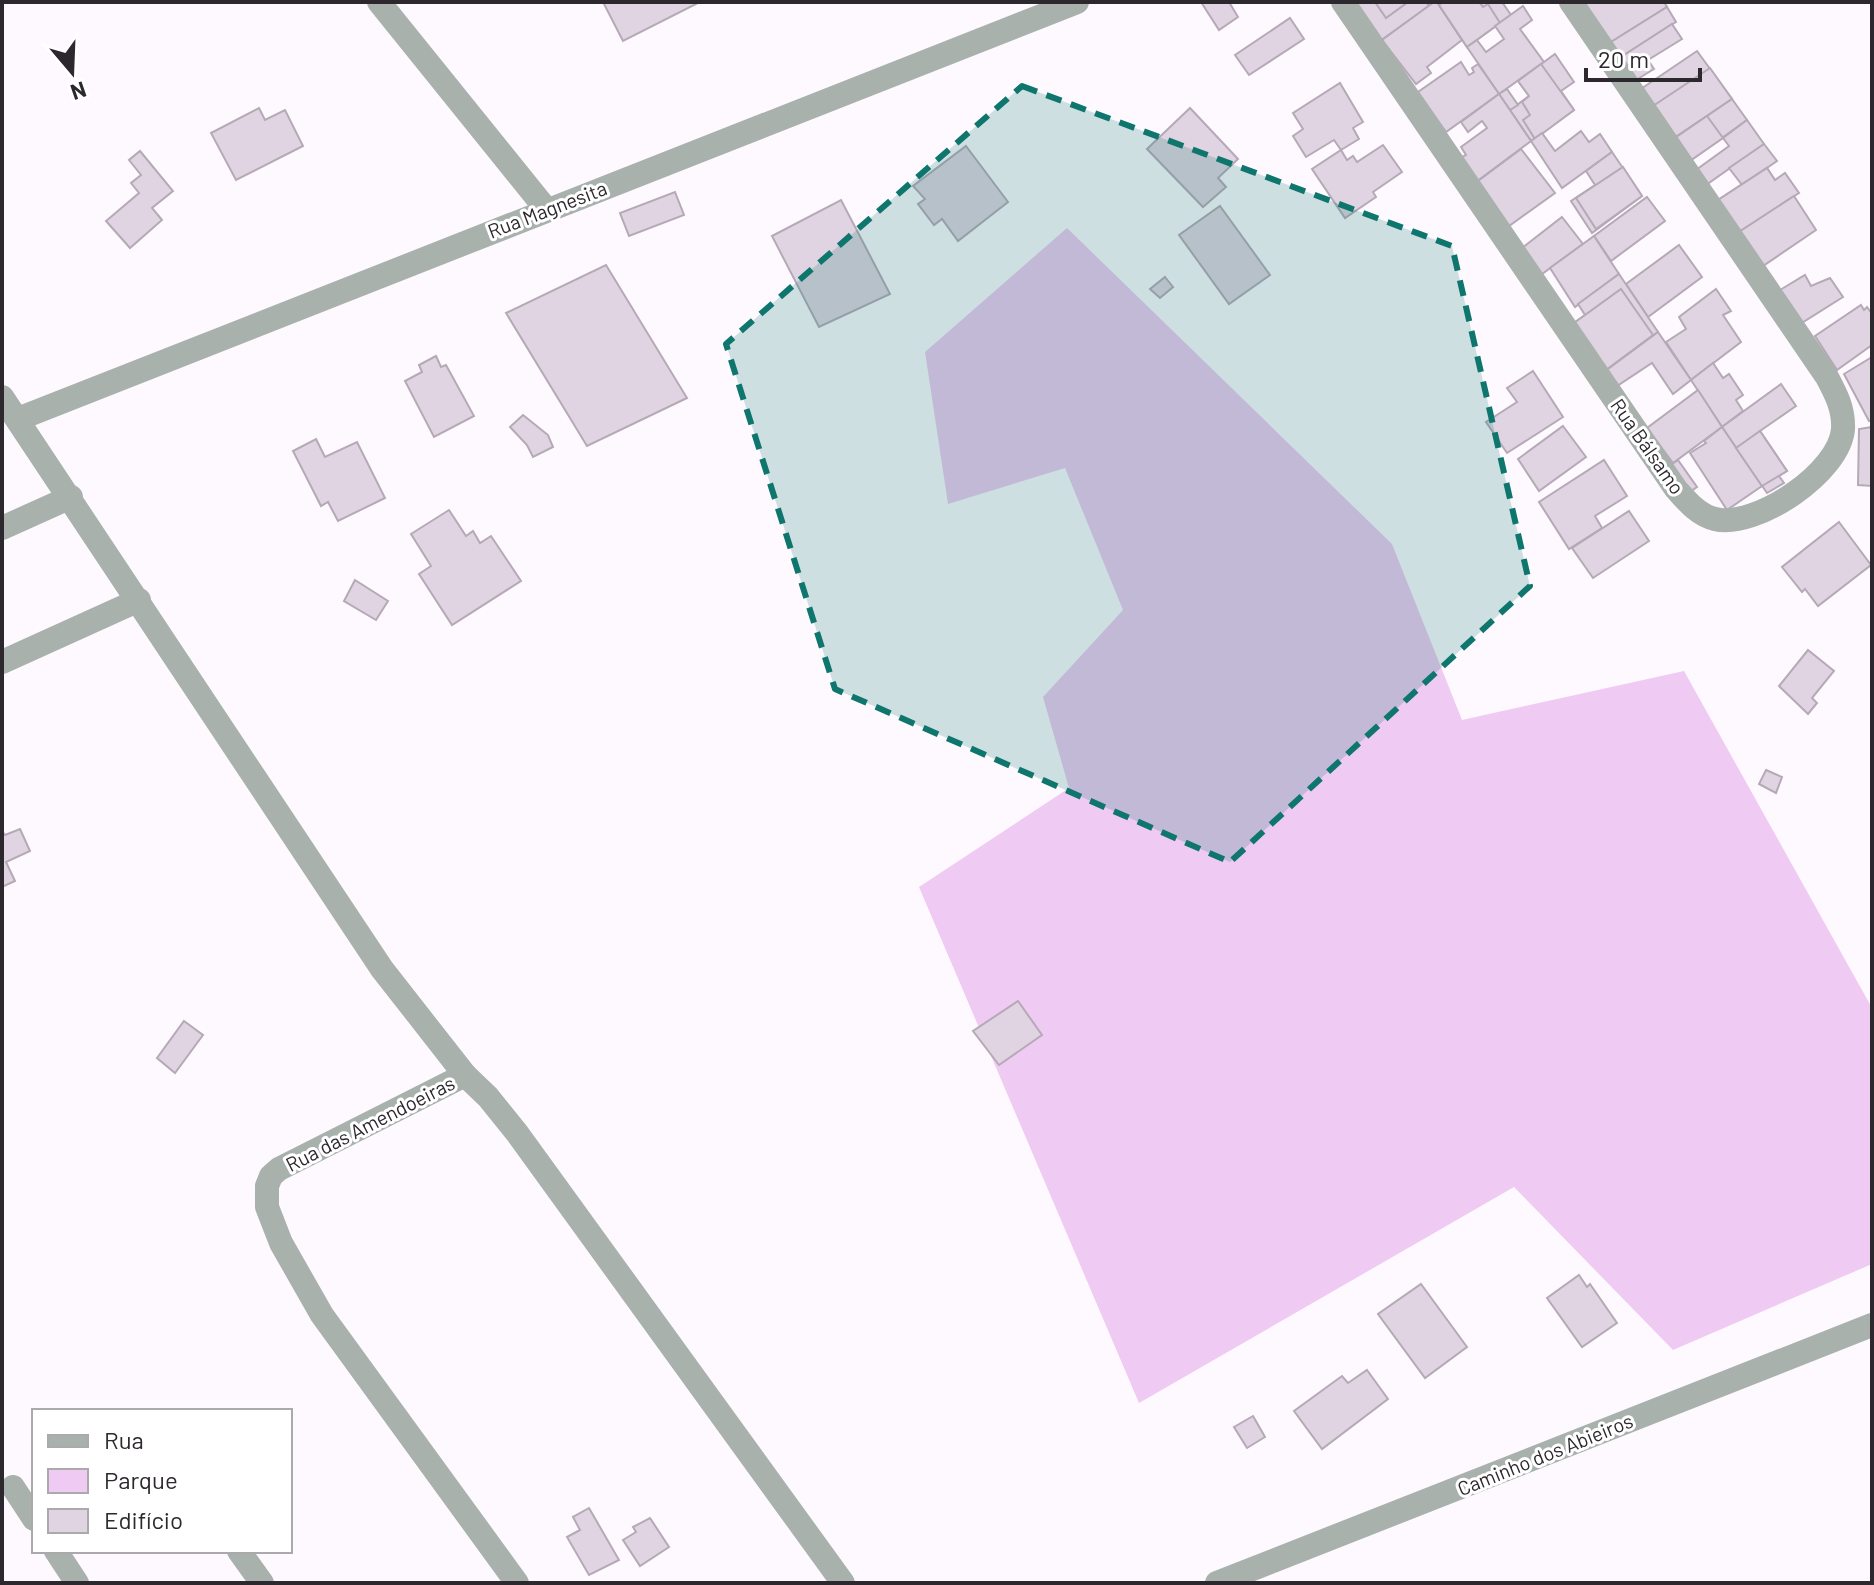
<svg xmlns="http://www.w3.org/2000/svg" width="1874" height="1585" font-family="Barlow,sans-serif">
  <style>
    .green { fill: #efcaf2 }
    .building { fill: #e1d4e2; stroke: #b6a9b7; stroke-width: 2 }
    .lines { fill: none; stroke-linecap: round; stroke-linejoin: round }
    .street { stroke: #a9b1ac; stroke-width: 24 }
    .marked { fill: #0f766e; fill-opacity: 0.2; stroke: #0f766e; stroke-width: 6; stroke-dasharray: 16 10; stroke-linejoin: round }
    .labels { text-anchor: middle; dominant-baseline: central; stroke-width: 6; stroke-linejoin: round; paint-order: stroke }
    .street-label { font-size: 20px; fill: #2d282e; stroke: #fff }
  </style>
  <rect width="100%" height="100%" fill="#fef9ff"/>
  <path class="green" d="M1067 228 1392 544 1462 720 1684 671 1872 1008V1264L1673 1350 1514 1187 1139 1403 919 887 1069 788 1043 697 1123 610 1065 468 948 504 925 352Z"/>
  <g class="building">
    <path d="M603 2H697L698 3 623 41Z"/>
    <path d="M1201 2H1229L1238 17 1219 30Z"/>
    <path d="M1347 2H1426L1429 6 1376 44Z"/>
    <path d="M1375 2H1408L1386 18Z"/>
    <path d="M1434 2H1437L1462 40 1427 67 1431 73 1416 84 1382 40Z"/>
    <path d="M1437 2H1502L1511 15 1467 47Z"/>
    <path d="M1443 2H1479L1483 7 1488 4 1500 23 1467 47 1439 5Z"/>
    <path d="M1583 2H1664L1667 7 1611 42Z"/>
    <path d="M1523 6 1532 20 1520 29 1544 62 1499 94 1467 47 1477 40 1486 52 1504 39 1495 26Z"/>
    <path d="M1667 7 1676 22 1621 57 1611 42Z"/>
    <path d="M1290 18 1304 39 1249 75 1235 55Z"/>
    <path d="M1672 24 1682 39 1648 60 1654 69 1636 80 1621 57Z"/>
    <path d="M1697 51 1732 99 1669 142 1635 93Z"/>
    <path d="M1555 54 1574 82 1561 91 1574 110 1531 141 1510 110 1529 96 1518 81Z"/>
    <path d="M1461 62 1469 75 1474 72 1472 68 1478 64 1499 94 1446 132 1418 92Z"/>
    <path d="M1541 64 1574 110 1535 139 1523 120 1530 115 1522 102 1529 96 1518 81Z"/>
    <path d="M1710 68 1732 99 1674 138 1653 106Z"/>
    <path d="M1340 83 1363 122 1353 128 1359 139 1341 150 1334 140 1306 157 1293 136 1303 129 1293 113Z"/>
    <path d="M1507 89 1518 105 1510 110 1499 94Z"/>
    <path d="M1499 94 1531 141 1472 185 1455 161 1466 155 1461 147 1487 128 1482 121 1468 132 1461 122Z"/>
    <path d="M1732 99 1747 120 1684 165 1669 142Z"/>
    <path d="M259 108 265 120 285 110 303 146 236 180 211 133Z"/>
    <path d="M1190 108 1238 159 1218 178 1226 187 1203 207 1147 149Z"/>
    <path d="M1707 116 1723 138 1684 165 1669 142Z"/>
    <path d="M1747 120 1764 144 1706 185 1696 170 1729 146 1723 138Z"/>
    <path d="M1581 131 1589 142 1600 134 1612 152 1562 188 1531 141 1542 133 1555 151Z"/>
    <path d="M1764 144 1777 161 1742 185 1729 168Z"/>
    <path d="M1383 145 1402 172 1373 192 1376 197 1345 218 1312 169 1341 150 1347 160 1353 156 1357 162Z"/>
    <path d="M966 146 1008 202 958 241 942 219 934 225 918 204 925 199 913 186Z"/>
    <path d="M1521 149 1555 193 1509 226 1478 181Z"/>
    <path d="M140 151 173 191 152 208 162 220 130 248 106 221 139 193 131 183 141 175 129 160Z"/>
    <path d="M1612 152 1642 196 1592 233 1571 201 1595 185 1586 171Z"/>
    <path d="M1623 167 1642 196 1596 229 1576 198Z"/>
    <path d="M1767 168 1788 200 1739 232 1718 200Z"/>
    <path d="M1767 168 1775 180 1785 173 1799 193 1739 232 1718 200Z"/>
    <path d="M675 192 684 215 629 236 620 213Z"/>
    <path d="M1794 196 1816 230 1763 266 1739 232Z"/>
    <path d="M1647 197 1665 221 1611 261 1594 236Z"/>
    <path d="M841 200 890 294 819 327 772 236Z"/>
    <path d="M1220 206 1270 275 1229 304 1179 235Z"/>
    <path d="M1562 217 1583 244 1542 274 1522 248Z"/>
    <path d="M1594 236 1619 274 1575 307 1550 268Z"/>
    <path d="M1679 245 1702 277 1648 317 1626 284Z"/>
    <path d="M606 265 687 398 587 446 506 313Z"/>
    <path d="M1619 274 1658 332 1604 372 1574 323 1585 315 1578 304Z"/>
    <path d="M1805 275 1811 286 1830 278 1843 297 1800 324 1780 290Z"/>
    <path d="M1165 277 1173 287 1160 298 1150 289Z"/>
    <path d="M1621 289 1653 335 1606 370 1574 323Z"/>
    <path d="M1716 289 1731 311 1723 315 1741 342 1691 380 1666 342 1686 329 1679 317Z"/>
    <path d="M1861 305 1864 310 1867 307 1872 314V345L1837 370 1815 336Z"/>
    <path d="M1658 332 1691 380 1673 394 1652 363 1614 388 1604 372Z"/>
    <path d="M436 356 441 367 446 365 474 416 434 437 405 381 422 372 419 365Z"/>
    <path d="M1872 357V420L1869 421 1844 374Z"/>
    <path d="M1713 363 1723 378 1729 374 1743 395 1736 400 1743 411 1722 427 1691 380Z"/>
    <path d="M1533 371 1563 417 1507 453 1486 422 1517 402 1507 388Z"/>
    <path d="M1781 384 1796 406 1760 431 1787 471 1779 476 1784 483 1767 493 1722 427Z"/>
    <path d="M1698 390 1722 427 1673 463 1647 428Z"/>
    <path d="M523 415 548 435 553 447 533 457 527 445 510 427Z"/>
    <path d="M1563 426 1586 457 1539 491 1518 459Z"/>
    <path d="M1722 427 1762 486 1727 510 1690 453 1706 443 1704 441Z"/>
    <path d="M1872 427V486L1858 485 1859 429Z"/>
    <path d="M1760 431 1787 471 1762 486 1736 448Z"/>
    <path d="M316 439 325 457 357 442 385 498 338 521 328 502 321 506 293 451Z"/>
    <path d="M1604 460 1627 496 1595 516 1602 528 1569 549 1539 502Z"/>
    <path d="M1678 460 1697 487 1684 496 1665 469Z"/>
    <path d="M449 510 466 536 473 531 480 543 491 536 521 581 452 625 419 574 431 566 411 534Z"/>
    <path d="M1629 511 1649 541 1593 578 1572 548Z"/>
    <path d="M1839 522 1871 565 1818 606 1805 589 1802 592 1782 567Z"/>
    <path d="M355 580 388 601 376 620 344 601Z"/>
    <path d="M1808 650 1834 671 1812 698 1817 703 1808 714 1779 686Z"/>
    <path d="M1766 770 1782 777 1776 793 1759 784Z"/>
    <path d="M20 829 30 851 6 862 15 881 2 887V831L5 835Z"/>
    <path d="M1018 1001 1042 1035 999 1065 973 1031Z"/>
    <path d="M184 1021 203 1035 175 1073 157 1058Z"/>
    <path d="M1579 1275 1587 1287 1590 1284 1617 1323 1582 1347 1547 1298Z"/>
    <path d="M1421 1284 1467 1347 1425 1378 1378 1314Z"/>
    <path d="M1367 1370 1388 1399 1322 1449 1294 1411 1342 1376 1348 1383Z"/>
    <path d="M1253 1416 1265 1437 1247 1448 1234 1427Z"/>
    <path d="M589 1508 619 1560 589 1575 567 1537 580 1530 573 1517Z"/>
    <path d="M650 1518 669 1547 640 1566 623 1540 636 1532 633 1527Z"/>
  </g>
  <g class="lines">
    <g class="street">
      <path d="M379 2 546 209"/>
      <path d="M1343 2 1676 489C1687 501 1698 515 1715 519 1756 529 1840 472 1843 429 1844 409 1836 394 1827 377L1571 2"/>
      <path d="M2 397 382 969 465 1075"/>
      <path d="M18 419 1077 2"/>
      <path d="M2 528 71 497"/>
      <path d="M2 662 139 600"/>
      <path d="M13 1487 34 1519"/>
      <path d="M56 1551 77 1583"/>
      <path d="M239 1551 262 1583"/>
      <path d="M517 1583 322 1315 281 1243 267 1207V1186L271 1176 279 1169 465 1075 488 1097 517 1133 843 1583"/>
      <path d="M1217 1583 1872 1325"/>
    </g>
  </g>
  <path class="marked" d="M1022 86 1452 246 1530 586 1230 862 835 689 726 344Z"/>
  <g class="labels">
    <g class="street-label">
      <text transform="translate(547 209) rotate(-21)">Rua Magnesita</text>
      <text transform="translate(1648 446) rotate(55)">Rua Bálsamo</text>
      <text transform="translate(370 1123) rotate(-27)">Rua das Amendoeiras</text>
      <text transform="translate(1545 1454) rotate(-22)">Caminho dos Abieiros</text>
    </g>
  </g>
  <rect width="1874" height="1585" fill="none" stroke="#2d282e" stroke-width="8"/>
  <rect x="32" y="1409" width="260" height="144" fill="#ffffff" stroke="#aba9ab" stroke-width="2"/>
  <rect x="48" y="1435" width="40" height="12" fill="#a9b1ac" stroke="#aba9ab" stroke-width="2"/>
  <text x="104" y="1449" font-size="24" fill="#2d282e">Rua</text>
  <rect x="48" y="1469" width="40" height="24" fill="#efcaf2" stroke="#aba9ab" stroke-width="2"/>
  <text x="104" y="1489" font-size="24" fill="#2d282e">Parque</text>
  <rect x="48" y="1509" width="40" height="24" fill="#e1d4e2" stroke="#aba9ab" stroke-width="2"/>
  <text x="104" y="1529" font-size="24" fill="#2d282e">Edifício</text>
  <g transform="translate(72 72) rotate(161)" stroke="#ffffff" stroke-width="6" paint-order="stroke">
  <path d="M0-6L14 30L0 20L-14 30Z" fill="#2d282e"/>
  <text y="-12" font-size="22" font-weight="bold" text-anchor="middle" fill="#2d282e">N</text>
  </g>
  <path d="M1586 68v12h114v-12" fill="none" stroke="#2d282e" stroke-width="4"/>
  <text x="1598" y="68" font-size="24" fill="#2d282e" stroke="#ffffff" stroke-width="6" paint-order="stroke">20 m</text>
</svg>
